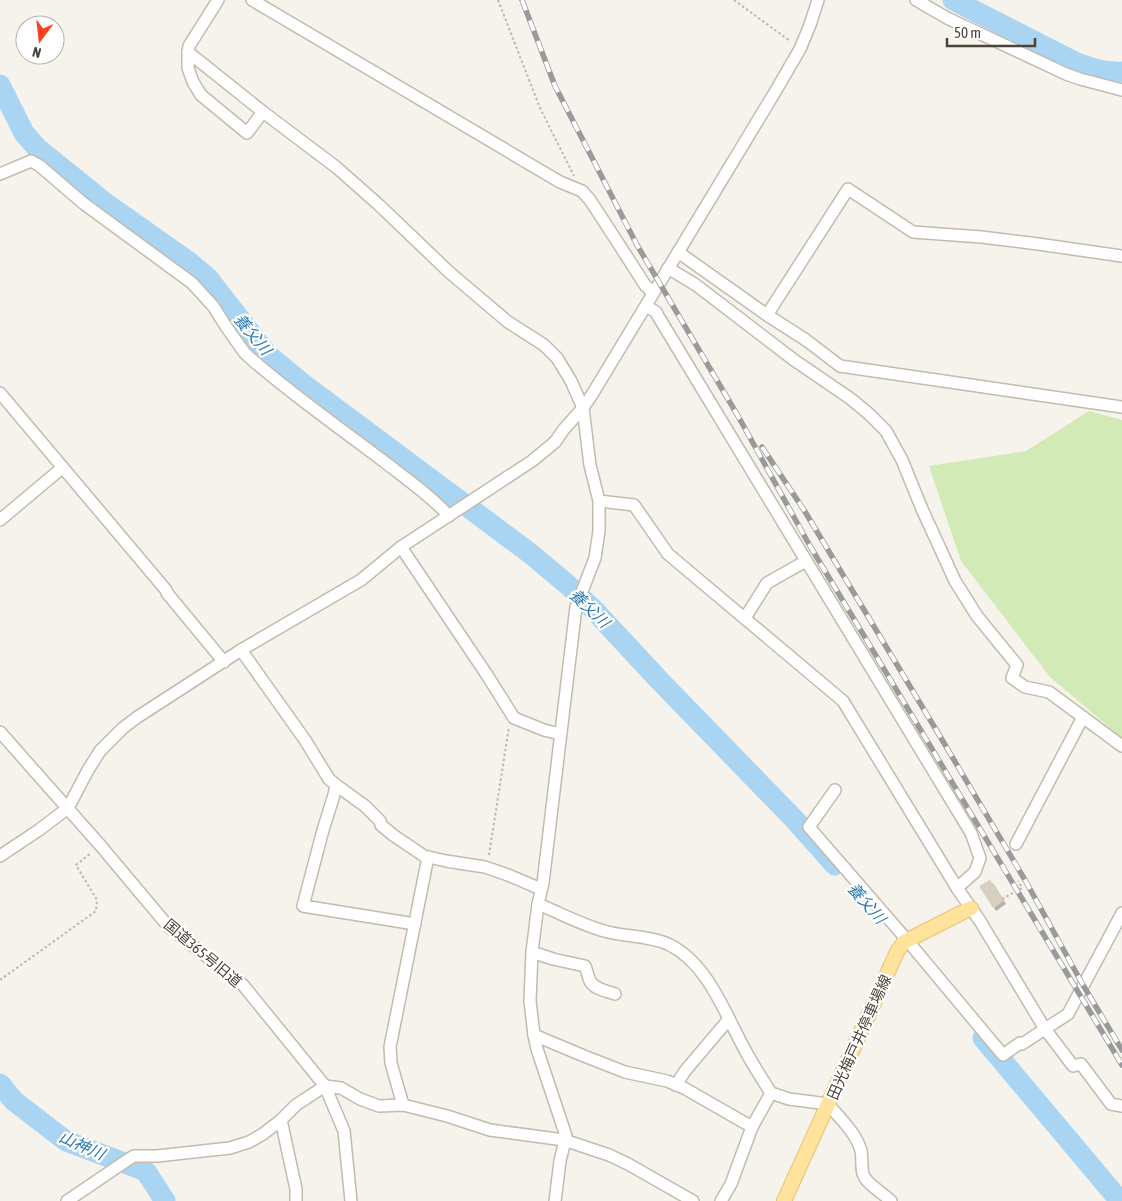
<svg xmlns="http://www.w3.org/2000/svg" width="1122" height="1201" font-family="'Asap Condensed','Noto Sans JP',sans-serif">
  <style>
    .green { fill: #d2eab5 }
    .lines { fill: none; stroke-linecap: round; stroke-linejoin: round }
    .river { stroke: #a9d4f2; stroke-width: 21 }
    .building { fill: #d8cfc1; filter: url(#shadow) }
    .minor-casing { stroke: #c2bbae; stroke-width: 14 }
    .major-casing { stroke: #e6c16a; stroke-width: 16 }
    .path { stroke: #c4b79f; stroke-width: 2; stroke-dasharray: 2.5 2.5; stroke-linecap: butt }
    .minor { stroke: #fff; stroke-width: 11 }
    .major { stroke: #ffe39c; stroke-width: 14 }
    .rail-casing { stroke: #9a9a9a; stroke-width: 5.5 }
    .rail { stroke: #fff; stroke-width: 4; stroke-dasharray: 11; stroke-linecap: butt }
    .labels { text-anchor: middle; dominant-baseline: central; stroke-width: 4.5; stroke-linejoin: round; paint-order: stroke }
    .street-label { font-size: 15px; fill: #4b4439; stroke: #fff }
    .water-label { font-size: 16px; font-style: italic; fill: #2e7ab2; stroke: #fff }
  </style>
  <defs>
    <filter id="shadow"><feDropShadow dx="3" dy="3" stdDeviation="0" flood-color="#0004"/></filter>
  </defs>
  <rect width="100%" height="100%" fill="#f6f3ec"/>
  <path class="green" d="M1089 411 1122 420V738L1050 677 961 561 929 466 1026 451Z"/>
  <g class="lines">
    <g class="river">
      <path d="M953 0 1077 63C1092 69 1106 73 1122 72"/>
      <path d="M0 85 24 133 37 148 104 202 189 262 208 278 267 354 303 384 531 554 569 586 594 610 659 680 795 820 835 865"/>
      <path d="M983 1038 1120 1201"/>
      <path d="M0 1084 14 1101 66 1141 143 1170 147 1173 165 1201"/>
    </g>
  </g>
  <path class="building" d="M990 880 1003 901 993 908 979 886Z"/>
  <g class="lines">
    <g class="minor-casing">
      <g id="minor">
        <path d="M218 0 189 46 188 52 263 112 336 167 379 205 449 272 508 322 544 345 557 358 571 381 583 408 590 465 599 501V531L595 558 576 607 543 883 538 904 532 952 530 1001 534 1035 537 1049 566 1136 560 1161 555 1201"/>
        <path d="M252 0 560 182 582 191 590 200 620 246 645 285 653 293"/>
        <path d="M916 0 947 18 1066 74 1080 79 1122 90"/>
        <path d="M188 52V68L193 82 201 95 247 133 263 112"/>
        <path d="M0 174 31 161 40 166 83 203 192 283 213 306 227 328 244 352 249 357C291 394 337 426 382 460 405 478 430 495 449 516"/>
        <path d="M678 252 767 315 806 340 840 366 1122 407"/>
        <path d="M668 268 696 285 794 360 851 399 869 414 886 431 902 460 922 509 955 581 977 616 1017 665 1012 678 1025 687 1049 692 1122 746"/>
        <path d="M646 306 656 312 658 316 971 833 980 858 975 872 957 888"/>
        <path d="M767 315 848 189 913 232 981 237 1038 244 1122 256"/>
        <path d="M0 393 166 590 167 593 224 662"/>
        <path d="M599 501 634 505 668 554 843 701 957 888 980 921 1045 1029 1068 1014 1122 913"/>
        <path d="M0 520 62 468"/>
        <path d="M401 547 487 675 514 718 544 730 560 734"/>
        <path d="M745 618 767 583 806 561"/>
        <path d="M241 650 305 740 329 779 336 785 365 806 380 821 381 825 393 835 424 856 446 861 485 867 508 875 541 889"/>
        <path d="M0 732 100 845 168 926 243 985 325 1086 344 1131 351 1201"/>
        <path d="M336 785 334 795 323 830 303 906 415 924"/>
        <path d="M835 790 809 827 907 940 1003 1055 1020 1043 1022 1044 1045 1029 1073 1066 1081 1064 1111 1104 1122 1106"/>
        <path d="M1016 844 1083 717"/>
        <path d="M0 856 39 830 68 808 88 770 100 751 123 728 136 718 241 650 361 580 401 547 532 461 555 442 564 429 583 408 593 393 775 92 800 49 810 25 818 0"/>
        <path d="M538 904C560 913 586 927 608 932 628 937 650 936 668 944 708 963 725 1014 745 1050 753 1065 762 1079 771 1093L789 1099 828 1104C839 1117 857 1134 861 1151 863 1160 860 1171 865 1178 869 1185 885 1195 891 1201"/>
        <path d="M532 952 553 959 585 966C587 971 588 977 590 981 595 990 607 991 615 994"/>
        <path d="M534 1035 584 1056 625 1072 667 1081 684 1088 752 1127"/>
        <path d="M676 1085 685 1071 729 1019"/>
        <path d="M403 1105 391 1063 390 1047 428 857"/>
        <path d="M281 1120 296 1189V1201"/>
        <path d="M67 1201 129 1159 134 1156H157L230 1148 249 1142 263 1134 281 1120 296 1105 325 1086 341 1088 360 1099 379 1106 403 1105 447 1116 490 1130 564 1140 609 1155 628 1164 693 1201"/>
        <path d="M721 1201 731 1184 752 1127 771 1093"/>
      </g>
    </g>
    <g class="major-casing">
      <path id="major" d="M784 1201 897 952 904 942 971 908"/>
    </g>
    <g class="path">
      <path d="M498 0 540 108 574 176"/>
      <path d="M734 0 790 41"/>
      <path d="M489 855 509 727"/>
      <path d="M1002 899 1022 888 1018 881"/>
      <path d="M0 980 96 911 97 900 76 865 91 853"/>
    </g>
    <use href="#minor" class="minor"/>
    <use href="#major" class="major"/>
    <g class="rail-casing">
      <g id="rail">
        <path d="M522 0 555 86 637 245 738 416 810 546 1122 1065"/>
        <path d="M762 447 804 510 941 738 1025 880 1083 985 1122 1050"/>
      </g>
    </g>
    <use href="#rail" class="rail"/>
  </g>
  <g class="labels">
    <g class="street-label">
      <text transform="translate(203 953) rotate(40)">国道365号旧道</text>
      <text transform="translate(859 1037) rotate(-66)">田光梅戸井停車場線</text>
    </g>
    <g class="water-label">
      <text transform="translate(253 334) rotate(50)">養父川</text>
      <text transform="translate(590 608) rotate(44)">養父川</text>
      <text transform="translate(867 903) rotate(49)">養父川</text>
      <text transform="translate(82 1145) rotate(24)">山神川</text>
    </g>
  </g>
  <g transform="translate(40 40) rotate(195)"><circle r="24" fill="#ffffff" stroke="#b7b4b0"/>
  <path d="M0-4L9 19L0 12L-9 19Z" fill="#fc3f1d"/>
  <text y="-8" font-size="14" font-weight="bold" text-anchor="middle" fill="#4b4439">N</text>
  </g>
  <path d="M947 38v8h88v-8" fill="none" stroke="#4b4439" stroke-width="2.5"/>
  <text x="954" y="38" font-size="15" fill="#4b4439" stroke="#ffffff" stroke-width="4" paint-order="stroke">50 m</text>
</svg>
